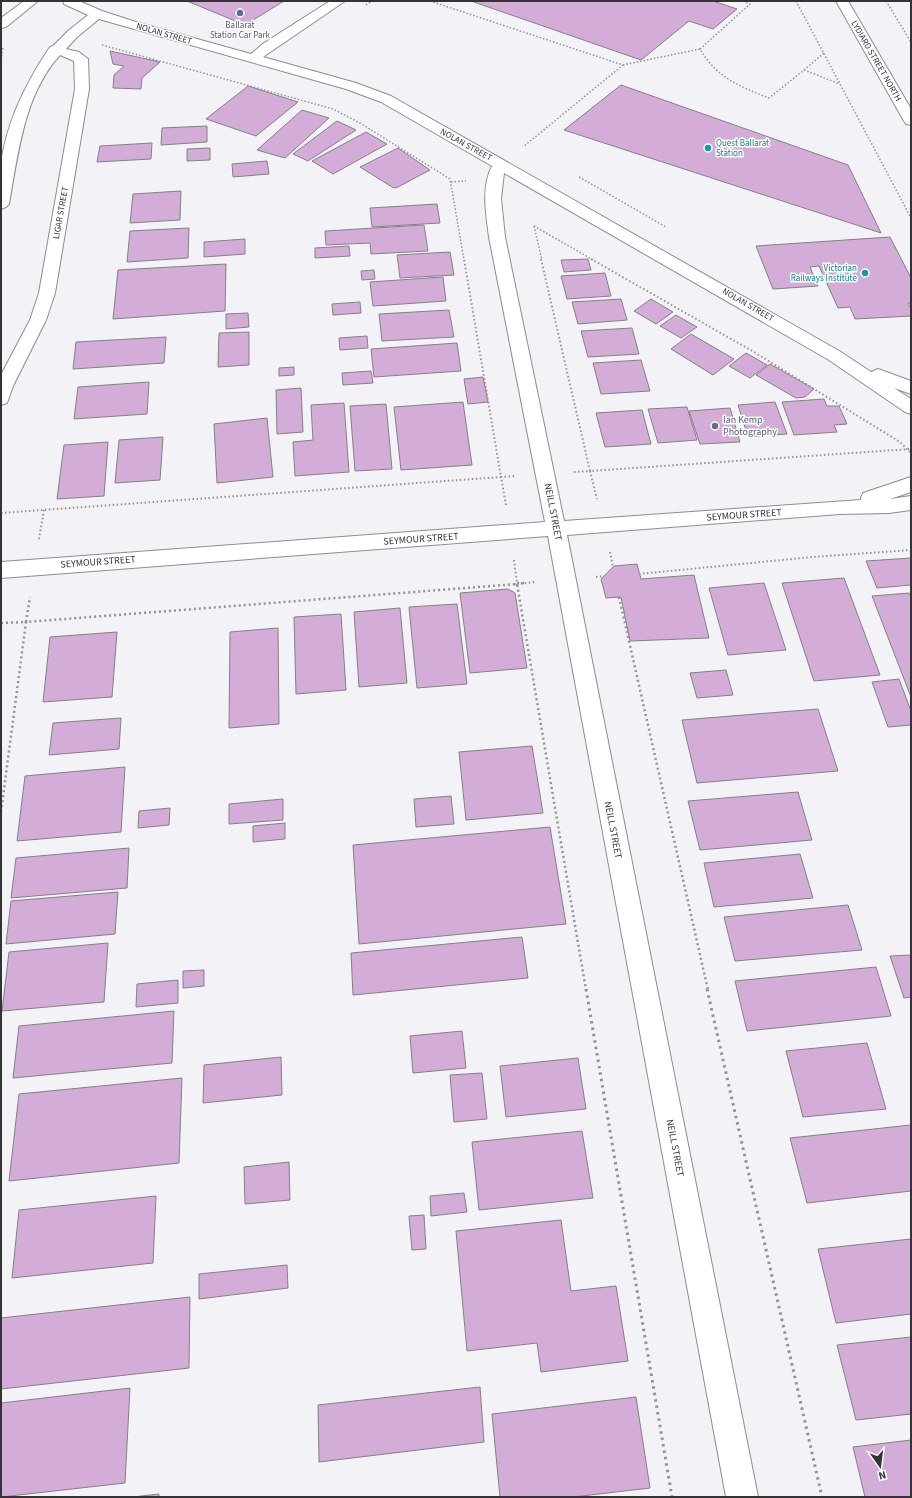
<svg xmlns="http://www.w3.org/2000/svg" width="912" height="1498" font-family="'Source Sans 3',sans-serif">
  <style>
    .building { fill: #d4acd8; stroke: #838184 }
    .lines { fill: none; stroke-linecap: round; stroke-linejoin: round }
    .minor-casing { stroke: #8d8d90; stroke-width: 2 }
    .path-far3 { stroke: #939396; stroke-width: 1.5; stroke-dasharray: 1.5 2; stroke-linecap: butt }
    .path-far2 { stroke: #939396; stroke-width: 2; stroke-dasharray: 1.5 2.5; stroke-linecap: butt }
    .path-far1 { stroke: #939396; stroke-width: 2.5; stroke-dasharray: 2 3; stroke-linecap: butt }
    .path { stroke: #939396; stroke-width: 3; stroke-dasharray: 2.5 4; stroke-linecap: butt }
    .minor { fill: #fff; fill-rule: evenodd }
    .service-dot { fill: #5c6f8a; stroke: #fff; stroke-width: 1.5 }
    .culture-dot { fill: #0f9aa8; stroke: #fff; stroke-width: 1.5 }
    .labels { text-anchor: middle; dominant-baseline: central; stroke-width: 3; stroke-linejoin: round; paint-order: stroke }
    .far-service-label { font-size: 9px; fill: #4e5e75; stroke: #fff }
    .far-street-label { font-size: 9px; fill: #333334; stroke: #fff }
    .far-culture-label { font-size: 9px; fill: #0d838f; stroke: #fff; text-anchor: start }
    .service-label { font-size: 10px; fill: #4e5e75; stroke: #fff; text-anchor: start }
    .street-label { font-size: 10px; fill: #333334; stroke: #fff }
  </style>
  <rect width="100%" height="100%" fill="#f3f3f7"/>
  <g class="building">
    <path d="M187 1H284L245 25Z"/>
    <path d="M471 1H713L737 9 713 29 689 21 641 60Z"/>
    <path d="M110 51 160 62 142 78 141 89 113 88 114 75 124 66 113 64Z"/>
    <path d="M621 85 848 165 881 233 564 130Z"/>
    <path d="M248 86 298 102 256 136 206 119Z"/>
    <path d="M302 110 329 118 285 158 257 150Z"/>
    <path d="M337 121 356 130 308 161 293 154Z"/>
    <path d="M207 126V142L161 145 162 128Z"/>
    <path d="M366 132 387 144 333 174 312 161Z"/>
    <path d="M152 143 151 159 97 162 100 146Z"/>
    <path d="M210 148V160L187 161V149Z"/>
    <path d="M398 148 430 170 396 188 392 187 360 167Z"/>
    <path d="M267 161 269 174 233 177 232 164Z"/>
    <path d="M181 191 180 220 130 223 133 194Z"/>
    <path d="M437 204 440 223 372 227 370 208Z"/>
    <path d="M424 225 428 251 371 254 370 243 326 245 325 231Z"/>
    <path d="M189 228 188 258 127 262 130 231Z"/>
    <path d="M890 237 911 278V303H908L911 309V316L855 319 850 307 838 308 819 266 810 267 818 286 773 289 756 246Z"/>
    <path d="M245 239V254L204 257V242Z"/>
    <path d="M349 246 350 256 315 258V248Z"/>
    <path d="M450 252 454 275 400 278 397 255Z"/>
    <path d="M588 259 591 270 564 272 561 260Z"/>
    <path d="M226 264 225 311 113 319 118 270Z"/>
    <path d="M374 270 375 279 362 280 361 271Z"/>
    <path d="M605 273 611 296 567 299 561 276Z"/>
    <path d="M443 277 446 301 373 306 370 282Z"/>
    <path d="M621 299 627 320 578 324 572 302Z"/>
    <path d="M651 299 673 312 656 324 634 311Z"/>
    <path d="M360 302 361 313 333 315 332 304Z"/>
    <path d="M449 310 454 337 382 341 379 314Z"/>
    <path d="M248 313 249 327 226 329V314Z"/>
    <path d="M676 315 697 327 681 338 660 326Z"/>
    <path d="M632 328 639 354 588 357 581 331Z"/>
    <path d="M249 332V365L218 367 219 333Z"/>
    <path d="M691 334 734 359 713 375 671 349Z"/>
    <path d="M367 336 368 348 340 350 339 338Z"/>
    <path d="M166 337 164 363 73 369 76 342Z"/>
    <path d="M457 343 461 371 374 377 371 349Z"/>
    <path d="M746 353 767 365 750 378 729 366Z"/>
    <path d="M641 360 650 391 601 394 593 363Z"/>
    <path d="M770 364 814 389 805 397 796 398 756 375Z"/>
    <path d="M294 367V375L279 376V368Z"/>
    <path d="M371 371 373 383 343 385 342 373Z"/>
    <path d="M483 377 488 402 468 404 464 379Z"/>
    <path d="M149 382 147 414 74 419 78 387Z"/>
    <path d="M301 388 303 432 277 434 276 390Z"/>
    <path d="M824 399 827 406H839L847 424 834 425 837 432 794 435 782 402Z"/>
    <path d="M463 402 472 465 401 470 394 407Z"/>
    <path d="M775 402 787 434 748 437 738 405Z"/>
    <path d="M344 403 349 472 295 476 293 442 313 440 311 405Z"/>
    <path d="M386 404 392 469 355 471 350 406Z"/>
    <path d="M687 407 697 440 658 443 648 409Z"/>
    <path d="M730 408 740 442 700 444 689 411Z"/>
    <path d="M642 410 651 444 605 447 596 413Z"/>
    <path d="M267 418 273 477 217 483 214 424Z"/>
    <path d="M163 437 160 480 115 483 119 440Z"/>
    <path d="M108 442 104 496 57 499 64 445Z"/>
    <path d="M911 558V585L877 588 866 561Z"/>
    <path d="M637 564 641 579 694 575 709 638 630 641 621 597 606 598 601 579 614 566Z"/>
    <path d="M844 578 880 675 814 681 782 583Z"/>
    <path d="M764 583 786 650 728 655 709 588Z"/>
    <path d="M508 589 515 593 527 668 470 673 460 593Z"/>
    <path d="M909 593 911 597V697L872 596Z"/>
    <path d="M457 604 467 684 417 688 409 607Z"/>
    <path d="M400 608 407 683 359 687 354 612Z"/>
    <path d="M341 614 346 690 296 694 294 617Z"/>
    <path d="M278 628 279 724 229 728 230 632Z"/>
    <path d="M117 632 112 697 43 702 50 637Z"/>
    <path d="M726 670 733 695 697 698 690 673Z"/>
    <path d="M899 679 911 711V725L888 727 872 682Z"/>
    <path d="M818 709 838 771 697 783 682 720Z"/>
    <path d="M121 718 119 749 49 755 53 723Z"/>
    <path d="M532 746 543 813 466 820 459 752Z"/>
    <path d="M125 767 121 832 17 841 25 776Z"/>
    <path d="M798 792 812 840 700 850 688 801Z"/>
    <path d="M451 796 454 824 416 827 414 799Z"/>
    <path d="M283 799V820L229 824V804Z"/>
    <path d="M170 808 169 825 138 828 139 811Z"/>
    <path d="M285 823V839L253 842V826Z"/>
    <path d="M550 827 566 924 359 944 353 845Z"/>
    <path d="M129 848 127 888 11 898 16 858Z"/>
    <path d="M800 854 813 898 714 907 704 863Z"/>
    <path d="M118 892 115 934 6 944 11 901Z"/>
    <path d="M848 905 862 950 735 961 724 917Z"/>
    <path d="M522 937 528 978 353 995 351 953Z"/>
    <path d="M108 943 104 1002 2 1011 9 952Z"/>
    <path d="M911 955V997L904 998 890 956Z"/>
    <path d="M876 967 891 1016 747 1031 735 981Z"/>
    <path d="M204 970V986L183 988V971Z"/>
    <path d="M178 980V1003L136 1007 137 984Z"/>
    <path d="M174 1011 172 1063 13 1078 19 1026Z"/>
    <path d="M462 1031 466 1068 413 1073 410 1036Z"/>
    <path d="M867 1043 886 1109 803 1117 786 1051Z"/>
    <path d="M281 1057 282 1095 203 1103 204 1065Z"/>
    <path d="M578 1058 586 1109 506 1117 500 1066Z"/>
    <path d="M482 1073 487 1119 454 1122 450 1075Z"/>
    <path d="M182 1078 179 1163 9 1181 19 1094Z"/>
    <path d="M911 1125V1191L807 1203 790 1138Z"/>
    <path d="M582 1131 593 1198 479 1210 472 1142Z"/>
    <path d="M289 1162 290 1200 245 1204 244 1167Z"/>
    <path d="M464 1193 467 1212 431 1216 430 1196Z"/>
    <path d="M156 1196 153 1263 12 1278 19 1210Z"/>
    <path d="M424 1215 426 1249 412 1250 409 1216Z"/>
    <path d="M561 1220 571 1291 616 1286 628 1361 541 1372 537 1343 467 1351 456 1231Z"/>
    <path d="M911 1239V1314L836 1323 818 1249Z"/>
    <path d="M287 1265 288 1288 199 1299V1274Z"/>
    <path d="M190 1297 189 1368 1 1389V1318Z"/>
    <path d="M911 1337V1414L856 1420 837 1345Z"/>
    <path d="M480 1387 484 1442 319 1462 318 1405Z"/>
    <path d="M130 1388 125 1483 1 1497V1403Z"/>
    <path d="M636 1397 650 1488 573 1497H500L492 1414Z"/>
    <path d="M911 1440V1497H865L853 1447Z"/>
    <path d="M159 1494V1497H133Z"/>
  </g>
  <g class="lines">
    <g class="minor-casing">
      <g id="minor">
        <path d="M24 1H38L6 27 1 28V18Z"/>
        <path d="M63 1H79L102 11 136 22 251 54 264 43 330 1H345L263 57 356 83 391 96 841 352 871 372 878 369 911 381V394L894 388 911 399V414L905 412 829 360 504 173 501 199 505 237 564 521 861 500V498L863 493 911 477V492L890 499 911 496V510L889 513 840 514 567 535 758 1497H726L548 536 1 578V562L545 522 489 237C486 214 481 187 492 166L381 102 346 89 99 19 77 37 66 49 79 52 88 59 89 89 55 293 46 320 13 386 7 403 1 405V375L30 320 39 293 75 89 74 61 60 55C24 94 18 154 9 204L6 207 1 209C1 194 0 179 1 165 6 122 27 81 50 47L53 46 68 31 88 15 64 4Z"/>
        <path d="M836 1H848L911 109V125L906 124 904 121Z"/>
      </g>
    </g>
    <g class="path-far3">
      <path d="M430 1 623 65 523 147"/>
      <path d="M796 1 911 218"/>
      <path d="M886 1 911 42"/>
      <path d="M366 5 372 1"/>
      <path d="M102 45 333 109 360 123 450 179 464 260"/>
      <path d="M700 49 750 4 743 1"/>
      <path d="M1 60 3 47"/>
      <path d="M623 65 700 49C716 77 740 87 769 98L804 70 840 84"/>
      <path d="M804 70 824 53"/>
      <path d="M579 177 666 227"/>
      <path d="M451 182 466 181"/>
      <path d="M534 226 542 260"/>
      <path d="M534 226 593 260"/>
    </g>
    <g class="path-far2">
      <path d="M541 259 590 471 911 449"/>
      <path d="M591 259 754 352 900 442 911 453"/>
      <path d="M574 472 590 471 597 499"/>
      <path d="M506 505 501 477 515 476"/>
      <path d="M1 513 501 477 464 259"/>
      <path d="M39 539 44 510"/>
      <path d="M610 552 613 567"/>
      <path d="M514 560 517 584 535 582"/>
      <path d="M639 574 812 557 911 550"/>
      <path d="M596 577 604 576"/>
      <path d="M514 584H517"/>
    </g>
    <g class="path-far1">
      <path d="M517 583H524"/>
      <path d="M619 597 708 990"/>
      <path d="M1 623 26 622 30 597"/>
      <path d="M1 812 26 622 517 584 586 990"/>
    </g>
    <g class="path">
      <path d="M586 989 672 1497"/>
      <path d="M707 989 822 1497"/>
    </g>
    <use href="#minor" class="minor"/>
  </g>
  <g class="service-dot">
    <circle cx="240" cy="13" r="4"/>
    <circle cx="715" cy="426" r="4"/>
  </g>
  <g class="culture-dot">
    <circle cx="708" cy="148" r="4"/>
    <circle cx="865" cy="273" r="4"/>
  </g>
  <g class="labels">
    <g class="far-service-label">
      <text x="240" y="25">Ballarat<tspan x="240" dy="10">Station Car Park</tspan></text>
    </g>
    <g class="far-street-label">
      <text transform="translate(164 34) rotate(16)">NOLAN STREET</text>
      <text transform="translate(876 61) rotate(60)">LYDIARD STREET NORTH</text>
      <text transform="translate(466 145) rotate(29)">NOLAN STREET</text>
      <text transform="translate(61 213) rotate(-80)">LIGAR STREET</text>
      <text transform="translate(748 305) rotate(30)">NOLAN STREET</text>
    </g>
    <g class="far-culture-label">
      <text x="716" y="143">Quest Ballarat<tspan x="716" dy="10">Station</tspan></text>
      <text x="857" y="268" text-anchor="end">Victorian<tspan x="857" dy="10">Railways Institute</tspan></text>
    </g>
    <g class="service-label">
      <text x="723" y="420">Ian Kemp<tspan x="723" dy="12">Photography</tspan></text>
    </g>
    <g class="street-label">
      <text transform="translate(553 512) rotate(79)">NEILL STREET</text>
      <text transform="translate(744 515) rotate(-4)">SEYMOUR STREET</text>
      <text transform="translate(421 539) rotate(-4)">SEYMOUR STREET</text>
      <text transform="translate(98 562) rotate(-4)">SEYMOUR STREET</text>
      <text transform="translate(613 830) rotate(79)">NEILL STREET</text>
      <text transform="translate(675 1148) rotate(79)">NEILL STREET</text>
    </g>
  </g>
  <rect width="912" height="1498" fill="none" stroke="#333334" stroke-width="4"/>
  <g transform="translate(880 1466) rotate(166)" stroke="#ffffff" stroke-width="3" paint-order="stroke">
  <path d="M0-3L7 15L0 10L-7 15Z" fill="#333334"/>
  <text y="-6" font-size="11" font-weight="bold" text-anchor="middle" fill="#333334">N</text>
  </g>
</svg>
